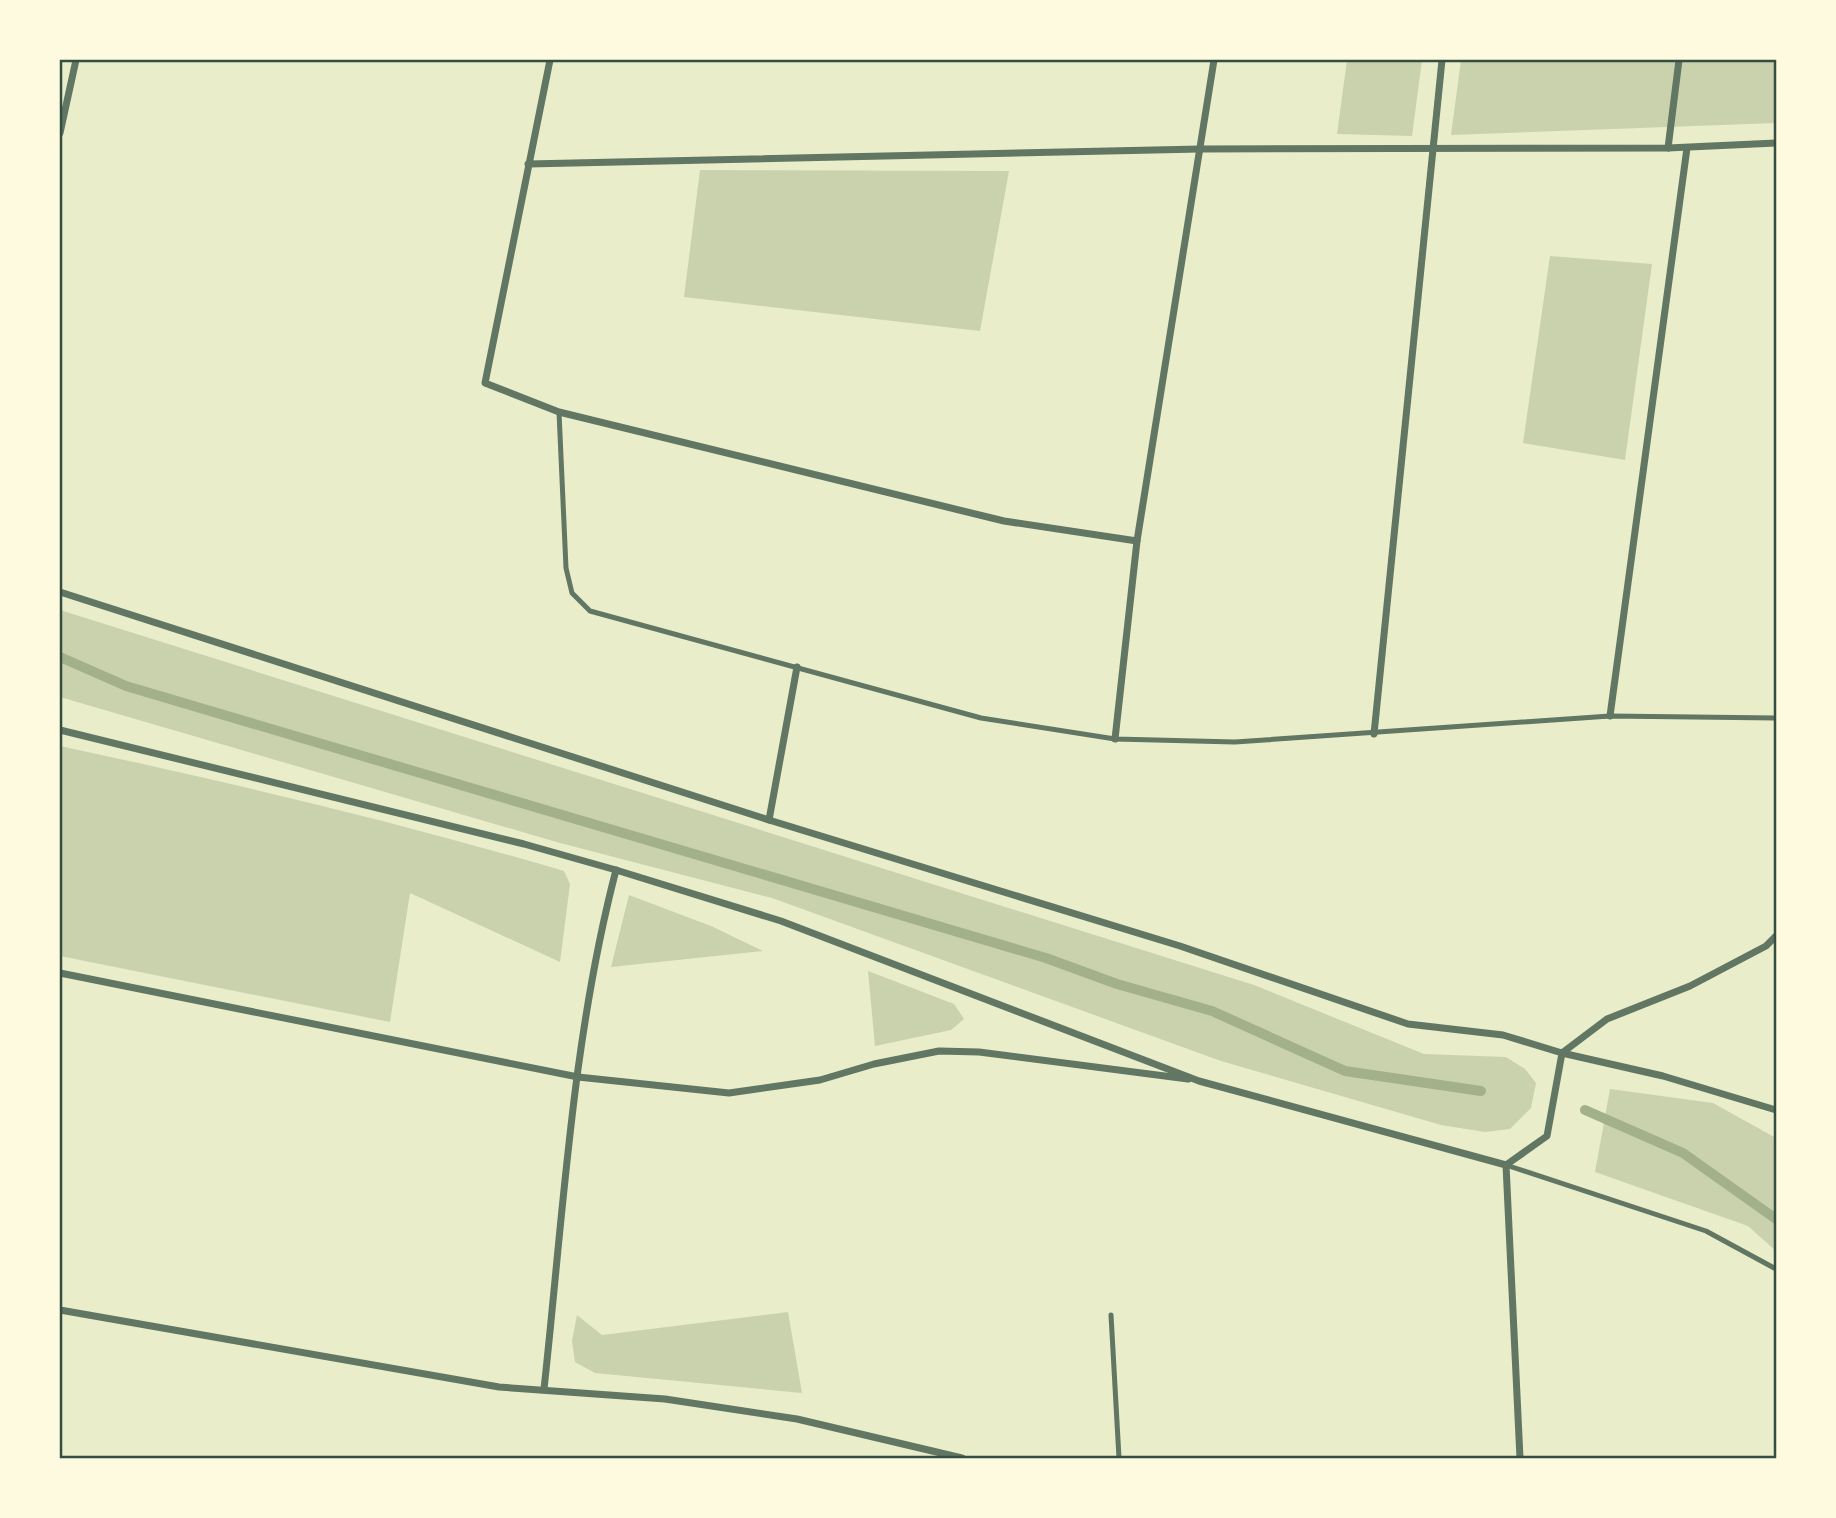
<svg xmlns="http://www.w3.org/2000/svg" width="1836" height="1518" font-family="'Noto Sans',sans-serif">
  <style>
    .green { fill: #cad2ad }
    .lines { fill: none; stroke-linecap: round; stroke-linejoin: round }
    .stream { stroke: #a3b18a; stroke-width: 10 }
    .service { stroke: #617663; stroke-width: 5 }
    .minor { stroke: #617663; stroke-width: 7 }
    .neatline { fill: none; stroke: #344e41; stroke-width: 2.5 }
  </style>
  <rect width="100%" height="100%" fill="#e9edc9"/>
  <g class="green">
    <path d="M1347 60H1422L1412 136 1337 134Z"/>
    <path d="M1461 60H1776V123L1451 135Z"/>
    <path d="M700 170 1009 171 980 331 684 297Z"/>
    <path d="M1550 256 1652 264 1625 460 1523 443Z"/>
    <path d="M60 610 1254 985 1424 1054 1506 1057 1525 1069 1536 1083 1531 1108 1510 1129 1485 1132 1441 1125 1221 1061 772 898 560 843 60 697Z"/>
    <path d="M60 746C229 782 398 822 564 871L570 884 560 962 410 893 390 1022 60 956Z"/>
    <path d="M629 895 711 926 763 951 611 967Z"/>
    <path d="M868 971 954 1004 964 1019 951 1030 875 1046Z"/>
    <path d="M1610 1089 1713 1103 1776 1138V1251L1748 1226 1595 1172Z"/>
    <path d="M788 1312 802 1393 595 1373 575 1362 572 1341 577 1315 602 1335Z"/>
  </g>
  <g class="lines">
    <g class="stream">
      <path d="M60 657 126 686 1046 958 1117 984 1212 1011 1345 1071 1481 1091"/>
      <path d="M1585 1110 1683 1153 1776 1219"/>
    </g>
    <g class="service">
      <path d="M559 412 566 568 572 593 590 611 981 718 1115 739 1235 742 1610 716 1776 718"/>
      <path d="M1506 1165 1706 1231 1776 1269"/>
      <path d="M1111 1315 1119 1458"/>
    </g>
    <g class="minor">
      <path d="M550 60 485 383 559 412 1004 521 1137 541"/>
      <path d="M60 133 76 60"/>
      <path d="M1668 148 1679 60"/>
      <path d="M528 164 1200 149 1668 148 1776 143"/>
      <path d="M60 592 769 820 1180 946 1408 1024 1503 1035 1562 1053 1663 1076 1776 1110"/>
      <path d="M1610 716 1687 148"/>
      <path d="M60 730 524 844 616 870 781 921 1199 1081 1506 1165"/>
      <path d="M1374 734 1442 60"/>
      <path d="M1115 739 1137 541 1214 60"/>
      <path d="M769 820 797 667"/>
      <path d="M60 973 578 1077 729 1093 820 1080 874 1064 939 1051 979 1052 1188 1079"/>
      <path d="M1506 1165 1547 1136 1562 1053 1607 1019 1690 986 1766 946 1776 936"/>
      <path d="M1506 1165 1520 1458"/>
      <path d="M60 1310 499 1387 665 1399 797 1419 962 1458"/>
      <path d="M544 1389C563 1216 572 1039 616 870"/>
    </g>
  </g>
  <rect width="1836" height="1518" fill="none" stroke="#fefae0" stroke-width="122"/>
  <rect x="61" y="61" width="1714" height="1396" class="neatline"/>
</svg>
